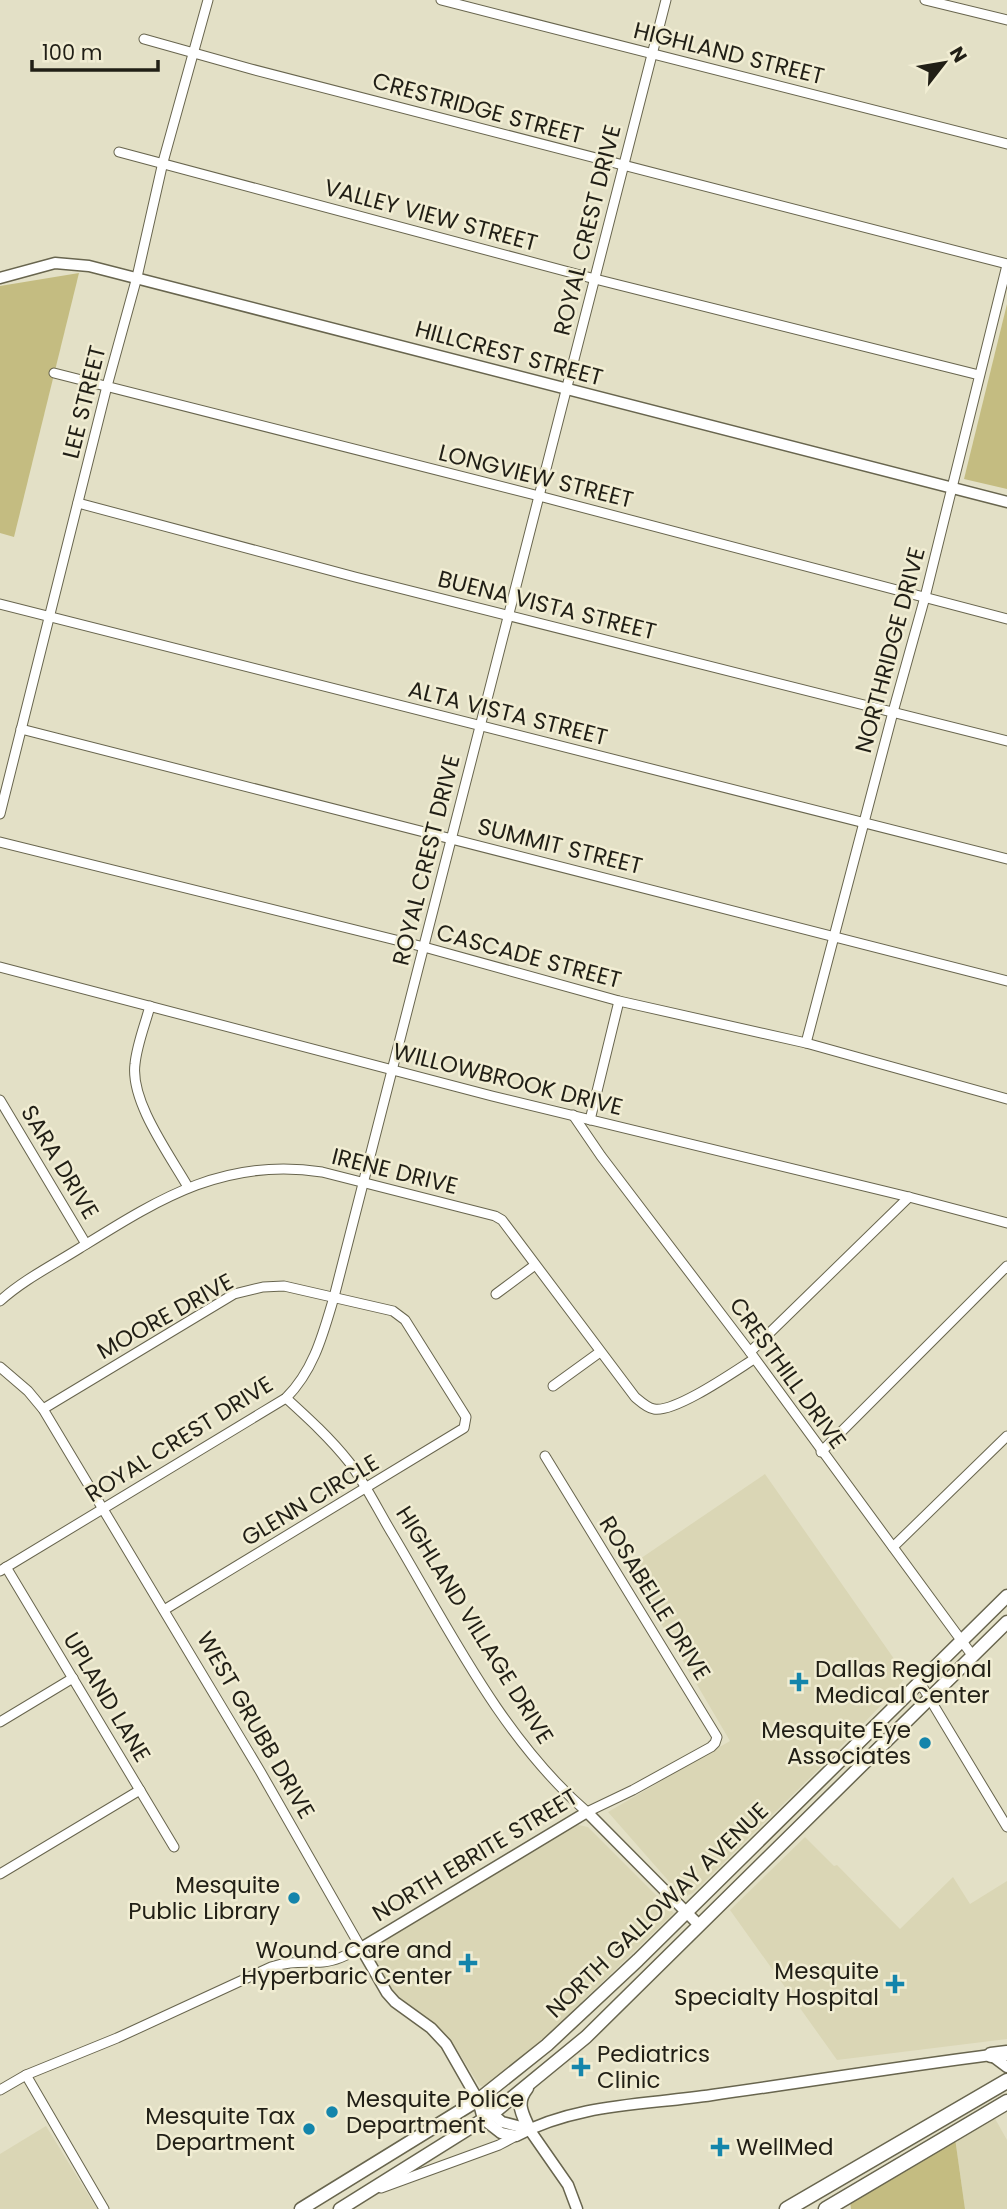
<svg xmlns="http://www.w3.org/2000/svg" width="1007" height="2209" font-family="Poppins,sans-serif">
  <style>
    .built { fill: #dad6b5 }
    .green { fill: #c4bc81 }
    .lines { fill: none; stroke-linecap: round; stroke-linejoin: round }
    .minor-casing { stroke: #68654e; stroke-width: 11 }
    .tertiary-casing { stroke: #68654e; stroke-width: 13 }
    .secondary-casing { stroke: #68654e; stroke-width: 15 }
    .primary-casing { stroke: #68654e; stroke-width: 17 }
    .minor { stroke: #fff; stroke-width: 9 }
    .tertiary { stroke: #fff; stroke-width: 10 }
    .secondary { stroke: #fff; stroke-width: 12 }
    .primary { stroke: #fff; stroke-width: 14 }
    .poi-dot { fill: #1485ab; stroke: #f1edd3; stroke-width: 2.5 }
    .labels { text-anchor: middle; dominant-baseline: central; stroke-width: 5; stroke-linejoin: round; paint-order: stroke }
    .street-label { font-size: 23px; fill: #211f16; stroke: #f1edd3 }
    .poi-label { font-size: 23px; fill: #211f16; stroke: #f1edd3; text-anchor: end }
  </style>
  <rect width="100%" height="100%" fill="#e3e0c6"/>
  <g class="built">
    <path d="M765 1474 906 1676 897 1689 822 1766 693 1893 687 1896 680 1894 608 1812 730 1741 628 1567Z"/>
    <path d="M574 1824 588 1827 674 1913 541 2041 484 2087 479 2085 454 2045 395 1994 371 1955V1950L376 1944Z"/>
    <path d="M805 1837 834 1866 837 1865 900 1929 953 1877 970 1904 1007 1881V2039L837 2060 730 1910Z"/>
    <path d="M993 2115 1007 2140V2209H965L955 2138Z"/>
    <path d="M46 2126 97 2209H0V2154Z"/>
  </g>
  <g class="green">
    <path d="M79 273 14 537 0 533V286Z"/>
    <path d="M1007 304V489L964 479Z"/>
    <path d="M955 2138 965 2209H851L850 2201Z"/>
  </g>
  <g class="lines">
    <g class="minor-casing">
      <g id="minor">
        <path d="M441 0 1007 144"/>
        <path d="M925 0 1007 20"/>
        <path d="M144 39 251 69 1007 264"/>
        <path d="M119 152 595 279 979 375"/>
        <path d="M54 373 539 496 1007 619"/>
        <path d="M78 503 355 577 1007 741"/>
        <path d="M0 604 1007 859"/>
        <path d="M21 729 1007 981"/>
        <path d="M0 814 107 386 137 277 163 162 208 0"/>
        <path d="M0 842 424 947 619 1001 806 1043 1007 1099"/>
        <path d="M0 967 492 1096 909 1197 1007 1223"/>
        <path d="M150 1006C145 1025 137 1044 135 1064 130 1101 169 1154 188 1187"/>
        <path d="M806 1043 893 712 925 597 1007 265"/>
        <path d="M0 1100 86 1244"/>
        <path d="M573 1115 601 1156 750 1352 972 1655"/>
        <path d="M590 1120 619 1001"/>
        <path d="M496 1294 535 1265"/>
        <path d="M0 1301C23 1280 53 1265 80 1248 159 1199 224 1157 322 1172L495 1216 502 1220 635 1397C641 1402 647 1408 654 1409 675 1413 735 1371 754 1359"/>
        <path d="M750 1352 909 1197"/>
        <path d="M0 1367 28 1391 43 1409 260 1771 361 1948C349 1954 336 1961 323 1962 303 1963 290 1961 271 1967L117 2038 26 2075 0 2090"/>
        <path d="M553 1386 600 1352"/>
        <path d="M286 1398C308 1418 330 1438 349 1462 365 1483 379 1512 393 1535 450 1631 502 1738 587 1812L633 1790 711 1747 715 1743 717 1737 545 1456"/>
        <path d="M43 1409 234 1294 263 1287 284 1286 393 1311 405 1320 466 1417 464 1428 164 1610"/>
        <path d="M821 1452 1007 1266"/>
        <path d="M893 1547 1007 1436"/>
        <path d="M6 1567 174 1847"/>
        <path d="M0 1571 286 1398C314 1370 323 1334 334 1297L666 0"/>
        <path d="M919 1681 1007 1827"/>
        <path d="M0 1722 73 1678"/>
        <path d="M0 1874 140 1790"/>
        <path d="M26 2075 104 2209"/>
        <path d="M381 2188 499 2145 516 2136"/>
      </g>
    </g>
    <g class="tertiary-casing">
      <g id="tertiary">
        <path d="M0 278 55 263 89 266 1007 502"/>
        <path d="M699 1925 587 1812 361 1948 387 1993 395 2002 431 2028 446 2044 478 2100 483 2119 501 2133 516 2136C577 2103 646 2105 712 2095 805 2082 898 2067 991 2055L1007 2067"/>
        <path d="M488 2110 502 2122 529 2129"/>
        <path d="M529 2129 568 2185 577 2209"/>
      </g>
    </g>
    <g class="secondary-casing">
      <g id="secondary">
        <path d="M527 2088C515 2103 522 2113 529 2129"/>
        <path d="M301 2209 478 2100 547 2045 638 1960 1007 1596"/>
        <path d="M340 2209 492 2114 586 2037 1007 1622"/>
      </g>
    </g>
    <g class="primary-casing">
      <g id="primary">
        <path d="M991 2055 1007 2053"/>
        <path d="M787 2209 1007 2081"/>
        <path d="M826 2209 1007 2102"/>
      </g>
    </g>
    <use href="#minor" class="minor"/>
    <use href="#tertiary" class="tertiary"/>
    <use href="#secondary" class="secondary"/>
    <use href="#primary" class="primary"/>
  </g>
  <g class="poi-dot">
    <path d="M795.5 1671.5h7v7h7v7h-7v7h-7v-7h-7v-7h7z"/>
    <circle cx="925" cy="1743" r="7"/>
    <circle cx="294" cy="1898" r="7"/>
    <path d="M464.5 1952.5h7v7h7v7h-7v7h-7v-7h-7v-7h7z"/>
    <path d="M891.5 1973.5h7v7h7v7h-7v7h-7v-7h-7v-7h7z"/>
    <path d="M577.5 2056.5h7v7h7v7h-7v7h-7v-7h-7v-7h7z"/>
    <circle cx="332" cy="2112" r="7"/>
    <circle cx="309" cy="2129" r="7"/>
    <path d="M716.5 2136.5h7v7h7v7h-7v7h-7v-7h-7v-7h7z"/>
  </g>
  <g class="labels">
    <g class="street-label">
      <text transform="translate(729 53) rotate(14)">HIGHLAND STREET</text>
      <text transform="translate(478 108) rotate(15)">CRESTRIDGE STREET</text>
      <text transform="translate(431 215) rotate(15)">VALLEY VIEW STREET</text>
      <text transform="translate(587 230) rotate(-76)">ROYAL CREST DRIVE</text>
      <text transform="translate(509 353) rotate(15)">HILLCREST STREET</text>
      <text transform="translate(84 402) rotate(-76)">LEE STREET</text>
      <text transform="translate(536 476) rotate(14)">LONGVIEW STREET</text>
      <text transform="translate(547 605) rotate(14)">BUENA VISTA STREET</text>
      <text transform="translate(890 650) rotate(-75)">NORTHRIDGE DRIVE</text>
      <text transform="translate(508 713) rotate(14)">ALTA VISTA STREET</text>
      <text transform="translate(560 846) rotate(14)">SUMMIT STREET</text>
      <text transform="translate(426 860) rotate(-76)">ROYAL CREST DRIVE</text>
      <text transform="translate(529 956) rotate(15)">CASCADE STREET</text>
      <text transform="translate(508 1079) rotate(14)">WILLOWBROOK DRIVE</text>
      <text transform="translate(60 1162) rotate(59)">SARA DRIVE</text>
      <text transform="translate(395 1171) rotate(14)">IRENE DRIVE</text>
      <text transform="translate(165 1316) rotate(-29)">MOORE DRIVE</text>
      <text transform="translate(788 1373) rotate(54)">CRESTHILL DRIVE</text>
      <text transform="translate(179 1439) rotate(-32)">ROYAL CREST DRIVE</text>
      <text transform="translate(310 1500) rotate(-31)">GLENN CIRCLE</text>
      <text transform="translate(655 1598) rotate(58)">ROSABELLE DRIVE</text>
      <text transform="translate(475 1625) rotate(58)">HIGHLAND VILLAGE DRIVE</text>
      <text transform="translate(107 1697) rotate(59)">UPLAND LANE</text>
      <text transform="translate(256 1725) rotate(60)">WEST GRUBB DRIVE</text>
      <text transform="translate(475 1855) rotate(-31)">NORTH EBRITE STREET</text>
      <text transform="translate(657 1910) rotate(-44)">NORTH GALLOWAY AVENUE</text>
    </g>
    <g class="poi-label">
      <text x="815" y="1669" text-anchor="start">Dallas Regional<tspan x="815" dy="26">Medical Center</tspan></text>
      <text x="911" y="1730">Mesquite Eye<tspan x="911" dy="26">Associates</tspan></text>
      <text x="280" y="1885">Mesquite<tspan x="280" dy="26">Public Library</tspan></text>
      <text x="452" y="1950">Wound Care and<tspan x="452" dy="26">Hyperbaric Center</tspan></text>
      <text x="879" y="1971">Mesquite<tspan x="879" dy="26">Specialty Hospital</tspan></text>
      <text x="597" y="2054" text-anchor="start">Pediatrics<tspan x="597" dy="26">Clinic</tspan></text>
      <text x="346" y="2099" text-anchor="start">Mesquite Police<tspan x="346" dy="26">Department</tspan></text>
      <text x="295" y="2116">Mesquite Tax<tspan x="295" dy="26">Department</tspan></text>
      <text x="736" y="2147" text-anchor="start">WellMed</text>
    </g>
  </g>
  <g transform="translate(944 63) rotate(59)" stroke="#f1edd3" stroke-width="5" paint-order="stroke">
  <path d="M0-5L12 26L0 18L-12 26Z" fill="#211f16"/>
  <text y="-10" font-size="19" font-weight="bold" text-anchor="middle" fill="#211f16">N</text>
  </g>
  <path d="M32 60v10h126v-10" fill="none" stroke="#211f16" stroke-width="3.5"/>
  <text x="42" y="60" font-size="21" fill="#211f16" stroke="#f1edd3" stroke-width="5" paint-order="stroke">100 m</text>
</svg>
